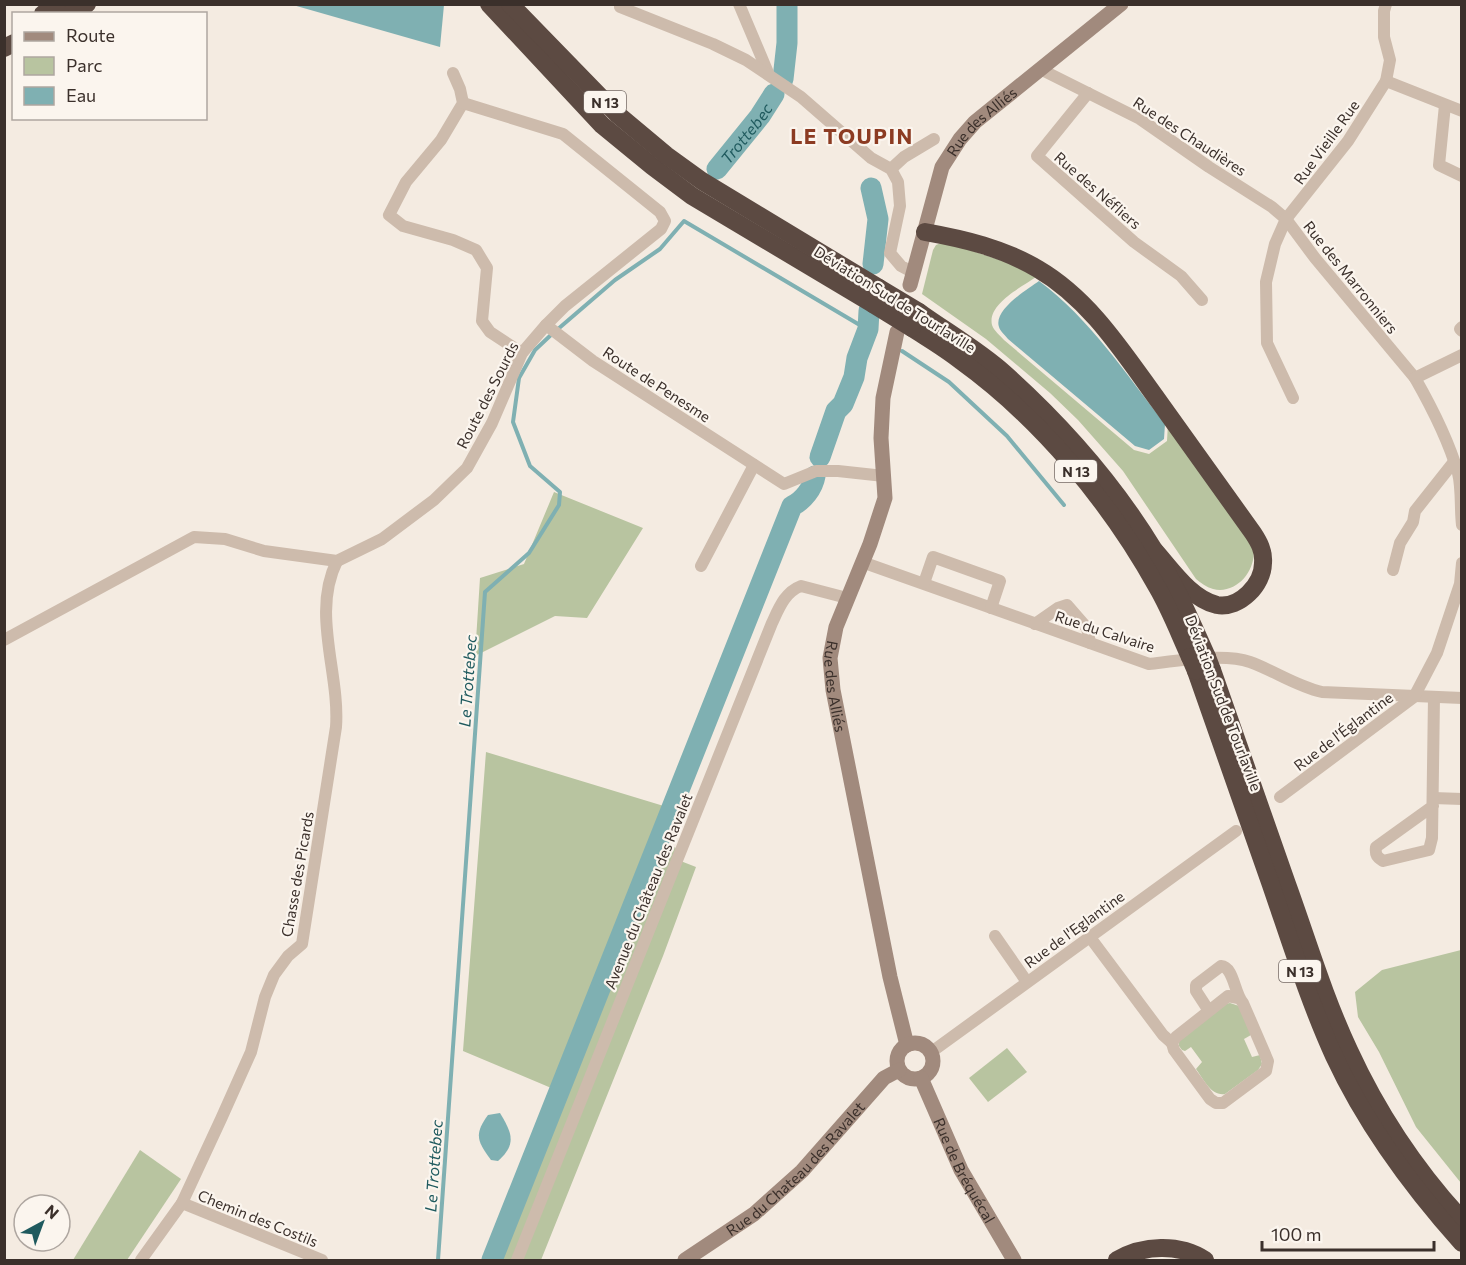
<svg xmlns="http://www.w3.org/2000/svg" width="1466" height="1265" font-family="Commissioner,sans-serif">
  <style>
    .green { fill: #b8c4a0 }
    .water { fill: #7fb0b2 }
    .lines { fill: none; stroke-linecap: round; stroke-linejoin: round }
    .stream { stroke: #7fb0b2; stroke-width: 4 }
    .river { stroke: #7fb0b2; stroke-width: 21 }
    .street { stroke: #cdbbac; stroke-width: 12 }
    .secondary { stroke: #a18a7d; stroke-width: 15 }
    .highway { stroke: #5c4a42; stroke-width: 18 }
    .highway-bridge { stroke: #5c4a42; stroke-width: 18 }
    .labels { text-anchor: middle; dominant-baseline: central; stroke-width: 4.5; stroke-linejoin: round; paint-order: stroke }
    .shield { fill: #fbf5ee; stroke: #756b66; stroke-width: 1.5 }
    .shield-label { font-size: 14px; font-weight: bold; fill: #3b302b }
    .street-label { font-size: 15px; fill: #3b302b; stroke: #fbf5ee }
    .water-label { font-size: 16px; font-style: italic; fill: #1f5a5e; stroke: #fbf5ee }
    .district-label { font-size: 21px; font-weight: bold; letter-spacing: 1.5px; fill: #8c3b22; stroke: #fbf5ee }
  </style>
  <rect width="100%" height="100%" fill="#f4ebe1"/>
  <g class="green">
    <path d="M941 243H948L1012 264 1036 277C1022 287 987 304 992 325 994 331 1000 335 1004 340L1134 450 1149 454 1167 441 1168 423 1253 546C1258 569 1237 595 1213 589 1206 587 1201 583 1196 579L1123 471 1078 420 1050 393 986 339 922 294 933 250 936 245Z"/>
    <path d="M554 492 643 528 587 618 555 616 475 656 480 578 524 564Z"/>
    <path d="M486 752 667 807 659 841 676 848 673 858 696 867 663 956 541 1260H492L556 1090 463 1051Z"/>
    <path d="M1461 950H1462L1461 1183 1416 1127 1379 1052 1358 1017 1355 992 1382 970Z"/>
    <path d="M1230 1003 1239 1006 1251 1035 1244 1039 1252 1057 1260 1055 1262 1064 1258 1070 1225 1094C1211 1096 1204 1080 1196 1069L1202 1062 1191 1047 1185 1051 1182 1050 1179 1046V1040L1225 1004Z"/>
    <path d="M1007 1048 1027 1072 988 1102 969 1078Z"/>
    <path d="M140 1150 181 1179 127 1260H73Z"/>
  </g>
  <g class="water">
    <path d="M293 5H444L440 47Z"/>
    <path d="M1039 281C1090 319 1126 374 1165 424L1164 439 1149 450 1135 446 1008 339C1005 335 1000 331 999 327 993 310 1028 289 1039 281Z"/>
    <path d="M500 1113C512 1133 517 1144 498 1161L491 1160C477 1141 474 1134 488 1115Z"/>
  </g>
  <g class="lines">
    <g class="stream">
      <path d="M558 329 615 280 660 249 684 221 875 334"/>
      <path d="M902 351 949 382 1007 436 1064 505"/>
      <path d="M438 1260 485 592 529 553 559 505 560 492 530 466 513 422 519 378 535 350 552 334"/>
    </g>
    <g class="river">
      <path d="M783 79 787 43V4"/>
      <path id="s1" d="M717 169 760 116 774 94"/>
      <path d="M871 188 878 219 873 264"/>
      <path d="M820 457 836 411 843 404 854 377 857 358 868 329 869 311"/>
      <path d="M492 1260 792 506C803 501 813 488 815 476"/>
    </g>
    <g class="street">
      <path d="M739 4 769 75"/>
      <path d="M620 7 713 44 746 60 801 97 871 158 891 169 898 182 900 206 890 253 901 266 914 273"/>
      <path d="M1042 70 1140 119 1209 167 1272 207 1286 219 1315 258 1415 378C1431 406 1449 442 1458 473 1462 489 1460 509 1462 525"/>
      <path d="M453 73 460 89 463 103 441 140 406 182 389 215 403 226 453 240 476 250 487 268 482 321 490 332 522 353"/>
      <path d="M1386 81 1462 111"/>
      <path d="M1088 93 1037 156 1134 242 1181 276 1202 300"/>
      <path d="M1445 105 1439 165 1462 176"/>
      <path d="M891 169 904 157 934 139"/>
      <path d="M546 325 593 361 784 484 816 471H838L884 476"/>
      <path d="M1462 327 1460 329 1462 331"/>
      <path d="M1415 378 1462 355"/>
      <path d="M1293 398 1267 343 1266 282 1275 244 1286 219 1348 141 1386 81 1390 60 1384 37V11L1386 4"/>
      <path d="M862 562 1149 664C1176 661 1224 653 1250 662 1275 671 1296 686 1322 692L1462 698"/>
      <path d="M701 566 754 465"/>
      <path d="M1393 570 1400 543 1413 522 1415 511 1453 463"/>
      <path d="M924 583 933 557 1000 581 991 608"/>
      <path d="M1035 624 1058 608 1067 605 1087 628 1090 643"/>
      <path d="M4 640 194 537 225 539 264 551 337 561 382 539 434 500 467 468 492 423 522 353 546 325 565 306 661 229 665 221 660 212 563 134 463 103"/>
      <path d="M1280 797 1414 697 1437 653 1460 584 1462 563"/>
      <path d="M1433 798 1462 799"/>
      <path d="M1433 806 1376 847C1375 855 1377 857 1383 861L1429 850 1432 838 1434 697"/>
      <path d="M995 936 1027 982"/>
      <path d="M1089 936 1163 1035 1172 1043"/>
      <path d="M1209 1011 1196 991V985L1221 966C1234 967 1234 993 1243 1003L1268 1061 1266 1071 1223 1103H1216L1210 1099 1174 1050 1172 1043 1176 1037 1228 996 1238 998"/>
      <path d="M930 1053 1236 831"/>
      <path d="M182 1203 322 1260"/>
      <path d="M141 1260 182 1203 221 1119 251 1052 265 997 274 975 288 956 302 944 336 727C340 673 311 613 337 561"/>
      <path d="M517 1260 772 623C779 608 785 592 801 586L847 598"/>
    </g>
    <g class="secondary">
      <path id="s2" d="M910 285 942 167 960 139 975 122 1121 4"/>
      <path id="s3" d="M897 332 883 398 881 438 885 498 870 544 836 627 830 658 833 690 890 977 907 1045"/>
      <circle cx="915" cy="1061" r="18"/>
      <path id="s4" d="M921 1078 961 1170 1014 1260"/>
      <path id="s5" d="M685 1260 754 1214 802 1171 884 1078 899 1070"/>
    </g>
    <g class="highway">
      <path d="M489 4 602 125 652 166 692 196 873 304"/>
      <path d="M510 4 617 114 666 155 702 181 879 288"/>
      <path d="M43 14 59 4"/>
      <path d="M70 14 87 4"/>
      <path d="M4 48 14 43"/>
      <path d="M925 232C964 239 1003 248 1038 269 1091 300 1124 354 1160 403 1191 446 1222 489 1253 533 1259 542 1264 551 1263 563 1263 584 1240 609 1217 605 1191 599 1172 570 1155 551"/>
      <path d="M919 312C947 332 978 350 1004 373 1062 425 1114 484 1154 550 1175 584 1191 621 1207 657"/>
      <path d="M912 328C929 339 946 349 961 361 1040 418 1110 502 1157 587 1170 609 1179 633 1190 657"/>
      <path d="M1212 670C1237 741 1262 813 1287 884 1307 939 1324 997 1349 1050 1377 1111 1416 1170 1462 1220"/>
      <path d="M1196 671C1221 743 1246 814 1271 885 1291 943 1309 1001 1334 1056 1366 1125 1411 1186 1462 1243"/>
      <path d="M1117 1260C1143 1245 1179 1243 1205 1260"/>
    </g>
    <g class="highway-bridge">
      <path d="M879 288 919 312"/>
      <path d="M873 304 912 328"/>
      <path d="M1190 657 1196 671"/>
      <path d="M1207 657 1212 670"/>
    </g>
  </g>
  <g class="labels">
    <g class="shield">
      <rect x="584" y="91" width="42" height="22" rx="4.5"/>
      <rect x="1055" y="460" width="42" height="22" rx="4.5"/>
      <rect x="1279" y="960" width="42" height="22" rx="4.5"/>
    </g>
    <g class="shield-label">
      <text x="605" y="102">N 13</text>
      <text x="1076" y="471">N 13</text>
      <text x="1300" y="971">N 13</text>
    </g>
    <g class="street-label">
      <text stroke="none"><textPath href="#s2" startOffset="183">Rue des Alliés</textPath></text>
      <text transform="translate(1190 136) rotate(33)">Rue des Chaudières</text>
      <text transform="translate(1326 142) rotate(-54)">Rue Vieille Rue</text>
      <text transform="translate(1098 190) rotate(41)">Rue des Néfliers</text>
      <text transform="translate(1351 277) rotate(51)">Rue des Marronniers</text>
      <text transform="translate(895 299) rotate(32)">Déviation Sud de Tourlaville</text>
      <text transform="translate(657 384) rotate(33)">Route de Penesme</text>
      <text transform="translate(487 395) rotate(-63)">Route des Sourds</text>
      <text transform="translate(1105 631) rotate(18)">Rue du Calvaire</text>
      <text stroke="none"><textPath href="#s3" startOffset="366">Rue des Alliés</textPath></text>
      <text transform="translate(1224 703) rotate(69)">Déviation Sud de Tourlaville</text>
      <text transform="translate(1343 731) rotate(-37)">Rue de l'Églantine</text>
      <text transform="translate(297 874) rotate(-80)">Chasse des Picards</text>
      <text transform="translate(648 891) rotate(-68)">Avenue du Château des Ravalet</text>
      <text transform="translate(1074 929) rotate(-36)">Rue de l'Eglantine</text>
      <text stroke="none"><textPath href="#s5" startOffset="144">Rue du Chateau des Ravalet</textPath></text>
      <text stroke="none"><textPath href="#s4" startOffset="102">Rue de Bréquécal</textPath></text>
      <text transform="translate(258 1218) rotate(22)">Chemin des Costils</text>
    </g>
    <g class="water-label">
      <text stroke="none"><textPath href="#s1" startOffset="46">Trottebec</textPath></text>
      <text transform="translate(467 681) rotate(-86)">Le Trottebec</text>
      <text transform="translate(433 1166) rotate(-86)">Le Trottebec</text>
    </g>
    <g class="district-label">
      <text x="852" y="135">LE TOUPIN</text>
    </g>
  </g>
  <rect width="1466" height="1265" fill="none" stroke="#3b302b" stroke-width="12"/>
  <rect x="12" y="12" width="195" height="108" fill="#fbf5ee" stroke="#aea6a0" stroke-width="1.5"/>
  <rect x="24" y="32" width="30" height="9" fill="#a18a7d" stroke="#aea6a0" stroke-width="1.5"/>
  <text x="66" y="42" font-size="18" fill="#3b302b">Route</text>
  <rect x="24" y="57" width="30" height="18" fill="#b8c4a0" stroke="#aea6a0" stroke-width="1.5"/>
  <text x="66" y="72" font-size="18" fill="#3b302b">Parc</text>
  <rect x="24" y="87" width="30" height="18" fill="#7fb0b2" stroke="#aea6a0" stroke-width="1.5"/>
  <text x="66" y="102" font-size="18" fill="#3b302b">Eau</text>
  <g transform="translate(42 1223) rotate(41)"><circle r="28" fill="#fbf5ee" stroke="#aea6a0" stroke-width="1.5"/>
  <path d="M0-4.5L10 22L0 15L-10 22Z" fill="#1f5a5e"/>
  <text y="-9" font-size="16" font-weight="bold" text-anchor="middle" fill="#3b302b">N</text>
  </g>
  <path d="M1262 1241v9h172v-9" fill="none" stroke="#3b302b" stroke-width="3"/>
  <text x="1271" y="1241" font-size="18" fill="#3b302b" stroke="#fbf5ee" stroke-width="4.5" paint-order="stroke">100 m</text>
</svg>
